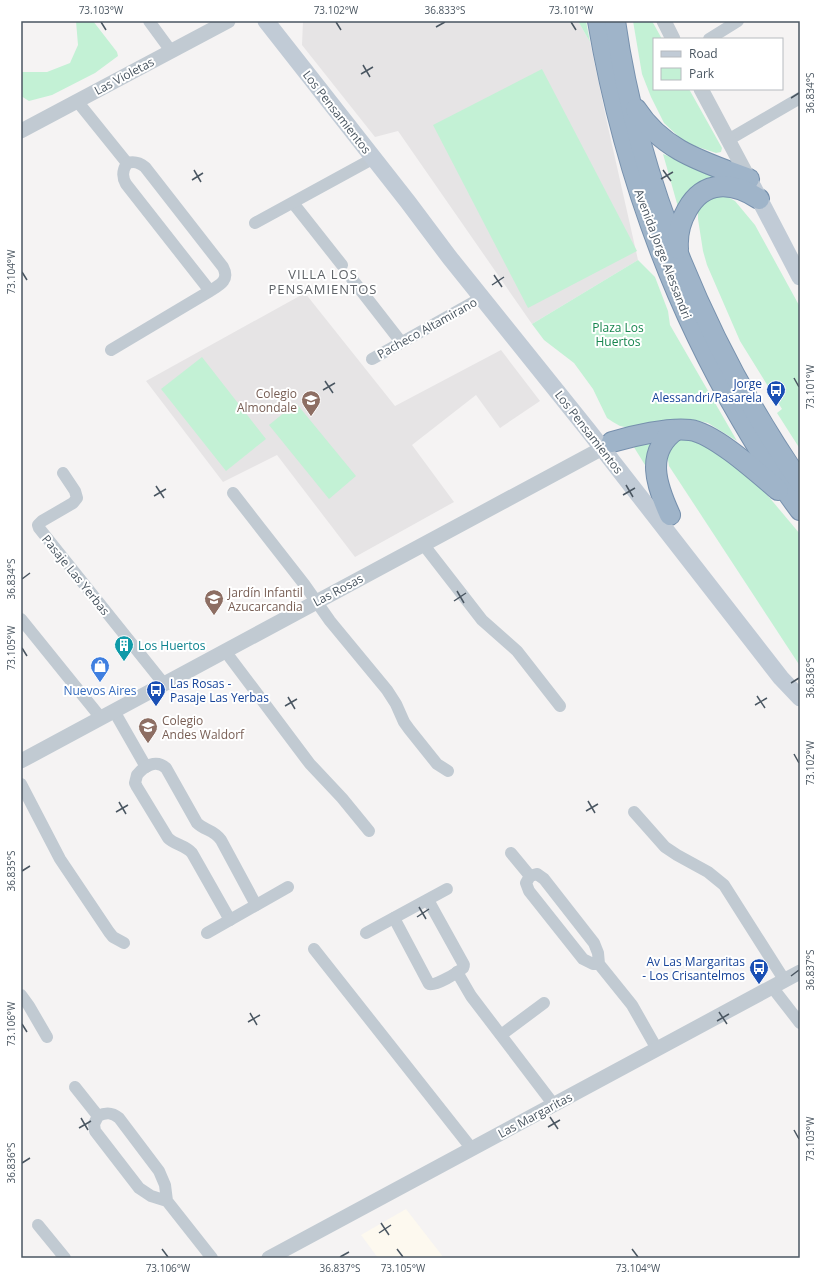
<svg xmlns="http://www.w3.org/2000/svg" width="821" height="1279" font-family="'Open Sans',sans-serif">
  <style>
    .commercial { fill: #fdf9ef }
    .education { fill: #e6e4e5 }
    .green { fill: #c3f1d5 }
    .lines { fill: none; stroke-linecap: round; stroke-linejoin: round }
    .trunk-casing { stroke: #7690ad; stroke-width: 22 }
    .minor { stroke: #c1cad2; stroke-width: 12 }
    .tertiary { stroke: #c1cad2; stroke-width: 15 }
    .secondary { stroke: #c1cbd6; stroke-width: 17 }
    .trunk { stroke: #9fb4c9; stroke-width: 20 }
    .ticks { fill: none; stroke: #4a5661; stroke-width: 1.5 }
    .labels { text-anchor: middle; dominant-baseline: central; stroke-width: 4; stroke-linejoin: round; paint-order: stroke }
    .street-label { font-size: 12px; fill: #4a5661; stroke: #fff }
    .park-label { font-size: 12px; fill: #17864f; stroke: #fff }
    .transit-label { font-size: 12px; fill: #164399; stroke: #fff; text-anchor: end }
    .education-label { font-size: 12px; fill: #785e54; stroke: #fff; text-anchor: start }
    .culture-label { font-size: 12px; fill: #0d838f; stroke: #fff; text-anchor: start }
    .shop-label { font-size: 12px; fill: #366cbe; stroke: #fff }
    .neighbourhood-label { font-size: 13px; letter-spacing: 1px; fill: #5f6368; stroke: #fff }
    .neatline { fill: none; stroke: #4a5661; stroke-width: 1.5 }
    .ticks-label { font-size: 10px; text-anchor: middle; fill: #4a5661 }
  </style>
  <rect width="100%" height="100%" fill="#f5f3f3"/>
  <path class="commercial" d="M406 1209 444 1258H378L361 1235Z"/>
  <g class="education">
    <path d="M303 21H578L590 42 608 127 638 260 532 324 398 131 375 137 302 45Z"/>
    <path d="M305 293 395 406 501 350 540 401 500 428 476 395 412 445 454 502 355 557 277 455 223 482 146 381Z"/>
  </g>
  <g class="green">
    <path d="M76 21H93L117 52 118 56 95 73 52 95 29 101 21 96V72H47L70 63 78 45Z"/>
    <path d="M578 21H586L590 42Z"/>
    <path d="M633 21H652L662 39H654V89H689L722 148 721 152 716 153 692 145 679 137 664 123 651 97 642 74Z"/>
    <path d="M542 69 637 251 528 308 433 125Z"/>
    <path d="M663 154 716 175 717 177C697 181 688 189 678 207Z"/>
    <path d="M724 195 735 201 755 225 800 307V449L777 413 782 409 740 341 707 265 703 251 698 219V210L705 199Z"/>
    <path d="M638 260 655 277 668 311 670 325 737 441 708 423 694 420 675 421 630 428 620 426 613 422 607 418 593 389 574 363 544 340 532 324Z"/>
    <path d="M202 357 266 439 226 471 161 389Z"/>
    <path d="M296 403 356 476 329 499 269 425Z"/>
    <path d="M660 435 648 464 645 465 632 444Z"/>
    <path d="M694 436 758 484 800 534V666L669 466 667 454 673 441Z"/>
  </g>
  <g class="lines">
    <g class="trunk-casing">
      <g id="trunk">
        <path d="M598 21C622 162 669 296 741 419 759 450 778 481 800 510"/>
        <path d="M615 21C638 183 707 347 800 482"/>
        <path d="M636 109C663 151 704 162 749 179"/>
        <path d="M678 249C677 235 680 222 687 210 704 179 733 182 759 199"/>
        <path d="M612 442C632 436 670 427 690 430 714 433 758 473 778 490"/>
        <path d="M670 515C657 487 644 452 676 430"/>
      </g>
    </g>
    <g class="minor">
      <path d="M149 21 171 51"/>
      <path d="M709 39 738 21"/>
      <path d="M77 101 127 163"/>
      <path d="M728 140 800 98"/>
      <path d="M293 203 342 265"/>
      <path d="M255 223 374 158"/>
      <path d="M352 279 401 342"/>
      <path d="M111 350 210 291C220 285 230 280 223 267L145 167C139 162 134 161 127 163 122 171 122 177 126 184L210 291"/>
      <path d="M372 359 481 298"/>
      <path d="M63 473 75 491 77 498 73 503 42 521 38 525 39 528 164 684"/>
      <path d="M233 493 304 584 330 621 387 690 396 704 404 722 409 729 437 764 448 771"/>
      <path d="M423 544 482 620 517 651 560 706"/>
      <path d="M21 619 101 718"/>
      <path d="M225 651 310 764 342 798 369 831"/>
      <path d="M114 711 146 767"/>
      <path d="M21 784 60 859 109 932 113 937 124 943"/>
      <path d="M634 812 665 847 677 855 708 872 724 885 785 981"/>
      <path d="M511 853 530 876"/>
      <path d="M394 918 429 984C436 986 457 973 463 968L464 965 428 900"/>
      <path d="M230 920 192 853C185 845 175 845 168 838L137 787 135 783 137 775C144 766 156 759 166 768L197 823C205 831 213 829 221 840L256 905"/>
      <path d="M207 933 288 887"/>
      <path d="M366 933 447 889"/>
      <path d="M314 949 472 1149"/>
      <path d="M599 964H593L583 959 529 891 526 883 530 876 537 874 544 879 594 943 598 953 599 964 632 1005 657 1049"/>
      <path d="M457 972 471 996 554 1105"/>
      <path d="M772 987 800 1023"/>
      <path d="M21 995 29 1006 47 1037"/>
      <path d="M501 1035 544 1003"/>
      <path d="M75 1087 98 1116"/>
      <path d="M167 1201 151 1196 139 1188 95 1131 94 1124 98 1116C106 1112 112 1112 119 1118L159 1171 165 1185 167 1201 212 1258"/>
      <path d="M38 1225 65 1258"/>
    </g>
    <g class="tertiary">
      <path d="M664 21 673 39"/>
      <path d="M701 89 749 179"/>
      <path d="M21 131 228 21"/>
      <path d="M21 761 612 443"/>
      <path d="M269 1258 800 972"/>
    </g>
    <g class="secondary">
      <path d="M266 21 408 202 450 258 588 430 781 678 800 698"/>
      <path d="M753 187 800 277"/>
    </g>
    <use href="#trunk" class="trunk"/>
  </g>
  <path class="ticks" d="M101 22 106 30M336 22 341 30M571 22 576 30M436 27 445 22M363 65 370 77M361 74 373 67M791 98 799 93M194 170 201 182M663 170 671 181M661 179 673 172M192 180 203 173M22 272 27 280M494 275 502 287M492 285 504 277M794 378 799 387M325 381 333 393M323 390 335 383M626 485 633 497M156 486 164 498M623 495 635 488M154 496 166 489M22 579 30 573M457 591 464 603M454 601 466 593M22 648 27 656M791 683 799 678M757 696 765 708M288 697 295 709M755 705 767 698M285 706 297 699M794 754 799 763M588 801 595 813M119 802 126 814M586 811 598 804M116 812 128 805M22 871 30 866M419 907 426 919M417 917 429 909M791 976 799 970M719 1012 727 1024M250 1013 257 1025M717 1021 729 1014M248 1022 260 1015M22 1024 27 1032M550 1117 558 1129M81 1118 88 1130M548 1127 560 1120M79 1128 91 1121M794 1130 799 1139M22 1163 30 1158M381 1223 389 1235M379 1233 391 1225M162 1249 168 1257M397 1249 403 1257M632 1249 638 1257M340 1257 349 1252"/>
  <defs>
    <g id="bus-pin" transform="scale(1)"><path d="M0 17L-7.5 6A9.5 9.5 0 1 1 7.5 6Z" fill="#1a4fb4" stroke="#fff"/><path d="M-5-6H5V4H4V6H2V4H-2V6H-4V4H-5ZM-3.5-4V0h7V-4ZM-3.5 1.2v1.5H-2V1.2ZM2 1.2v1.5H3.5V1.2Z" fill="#fff"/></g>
    <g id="school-pin" transform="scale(1)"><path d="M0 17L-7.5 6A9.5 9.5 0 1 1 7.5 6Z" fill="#8d6e63" stroke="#fff"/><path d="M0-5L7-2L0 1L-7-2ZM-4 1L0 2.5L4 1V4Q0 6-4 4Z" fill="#fff"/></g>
    <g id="building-pin" transform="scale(1)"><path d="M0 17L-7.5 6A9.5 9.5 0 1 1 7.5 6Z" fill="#0f9aa8" stroke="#fff"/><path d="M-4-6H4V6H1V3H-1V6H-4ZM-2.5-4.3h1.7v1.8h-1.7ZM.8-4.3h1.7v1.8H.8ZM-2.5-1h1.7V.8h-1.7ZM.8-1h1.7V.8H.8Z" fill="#fff"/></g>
    <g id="shop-pin" transform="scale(1)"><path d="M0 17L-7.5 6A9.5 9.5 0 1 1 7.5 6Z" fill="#3f7fe0" stroke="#fff"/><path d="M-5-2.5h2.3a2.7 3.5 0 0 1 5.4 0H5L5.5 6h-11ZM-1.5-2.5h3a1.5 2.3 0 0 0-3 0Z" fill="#fff"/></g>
  </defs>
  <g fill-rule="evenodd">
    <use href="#bus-pin" x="776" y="390"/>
    <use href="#school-pin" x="311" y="400"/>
    <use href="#school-pin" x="214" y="599"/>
    <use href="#building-pin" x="124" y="645"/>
    <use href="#shop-pin" x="100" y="666"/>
    <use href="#bus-pin" x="156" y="690"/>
    <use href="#school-pin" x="148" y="727"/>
    <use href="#bus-pin" x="759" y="968"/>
  </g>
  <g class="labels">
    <g class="street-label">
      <text transform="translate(124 76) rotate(-28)">Las Violetas</text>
      <text transform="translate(337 112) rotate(52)">Los Pensamientos</text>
      <text transform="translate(663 254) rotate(69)">Avenida Jorge Alessandri</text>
      <text transform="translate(427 328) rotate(-29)">Pacheco Altamirano</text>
      <text transform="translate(589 432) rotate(52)">Los Pensamientos</text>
      <text transform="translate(76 575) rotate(51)">Pasaje Las Yerbas</text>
      <text transform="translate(338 590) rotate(-28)">Las Rosas</text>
      <text transform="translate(535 1115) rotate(-28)">Las Margaritas</text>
    </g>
    <g class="park-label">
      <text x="618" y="327">Plaza Los<tspan x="618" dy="14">Huertos</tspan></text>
    </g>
    <g class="transit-label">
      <text x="762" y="383">Jorge<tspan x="762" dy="14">Alessandri/Pasarela</tspan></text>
      <text x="170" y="683" text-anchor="start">Las Rosas -<tspan x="170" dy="14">Pasaje Las Yerbas</tspan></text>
      <text x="745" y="961">Av Las Margaritas<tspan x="745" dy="14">- Los Crisantelmos</tspan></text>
    </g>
    <g class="education-label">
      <text x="297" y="393" text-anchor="end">Colegio<tspan x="297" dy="14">Almondale</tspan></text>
      <text x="228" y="592">Jardín Infantil<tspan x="228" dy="14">Azucarcandia</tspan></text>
      <text x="162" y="720">Colegio<tspan x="162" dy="14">Andes Waldorf</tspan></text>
    </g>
    <g class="culture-label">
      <text x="138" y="645">Los Huertos</text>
    </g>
    <g class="shop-label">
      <text x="100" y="690">Nuevos Aires</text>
    </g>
    <g class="neighbourhood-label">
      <text x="323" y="274">VILLA LOS<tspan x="323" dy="15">PENSAMIENTOS</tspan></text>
    </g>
  </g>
  <rect width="821" height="1279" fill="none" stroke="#ffffff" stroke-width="44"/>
  <rect x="653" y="38" width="130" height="52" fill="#ffffff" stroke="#b7bbc0"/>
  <rect x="661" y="51" width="20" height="6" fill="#c1cbd6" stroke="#b7bbc0"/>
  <text x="689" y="58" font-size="12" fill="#4a5661">Road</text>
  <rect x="661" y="68" width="20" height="12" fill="#c3f1d5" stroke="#b7bbc0"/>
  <text x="689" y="78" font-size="12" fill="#4a5661">Park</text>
  <rect x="22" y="22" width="777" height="1235" class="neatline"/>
  <g class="ticks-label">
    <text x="101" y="14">73.103°W</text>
    <text x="336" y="14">73.102°W</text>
    <text x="445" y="14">36.833°S</text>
    <text x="571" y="14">73.101°W</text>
    <text transform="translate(810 93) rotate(-90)" y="4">36.834°S</text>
    <text transform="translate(11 272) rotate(-90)" y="4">73.104°W</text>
    <text transform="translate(810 387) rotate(-90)" y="4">73.101°W</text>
    <text transform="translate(11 579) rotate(-90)" y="4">36.834°S</text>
    <text transform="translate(11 648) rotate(-90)" y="4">73.105°W</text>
    <text transform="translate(810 678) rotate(-90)" y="4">36.836°S</text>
    <text transform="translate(810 763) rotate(-90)" y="4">73.102°W</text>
    <text transform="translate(11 871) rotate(-90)" y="4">36.835°S</text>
    <text transform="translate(810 970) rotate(-90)" y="4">36.837°S</text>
    <text transform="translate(11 1024) rotate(-90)" y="4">73.106°W</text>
    <text transform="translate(810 1139) rotate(-90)" y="4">73.103°W</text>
    <text transform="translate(11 1163) rotate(-90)" y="4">36.836°S</text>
    <text x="168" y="1272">73.106°W</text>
    <text x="340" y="1272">36.837°S</text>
    <text x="403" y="1272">73.105°W</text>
    <text x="638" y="1272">73.104°W</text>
  </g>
</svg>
